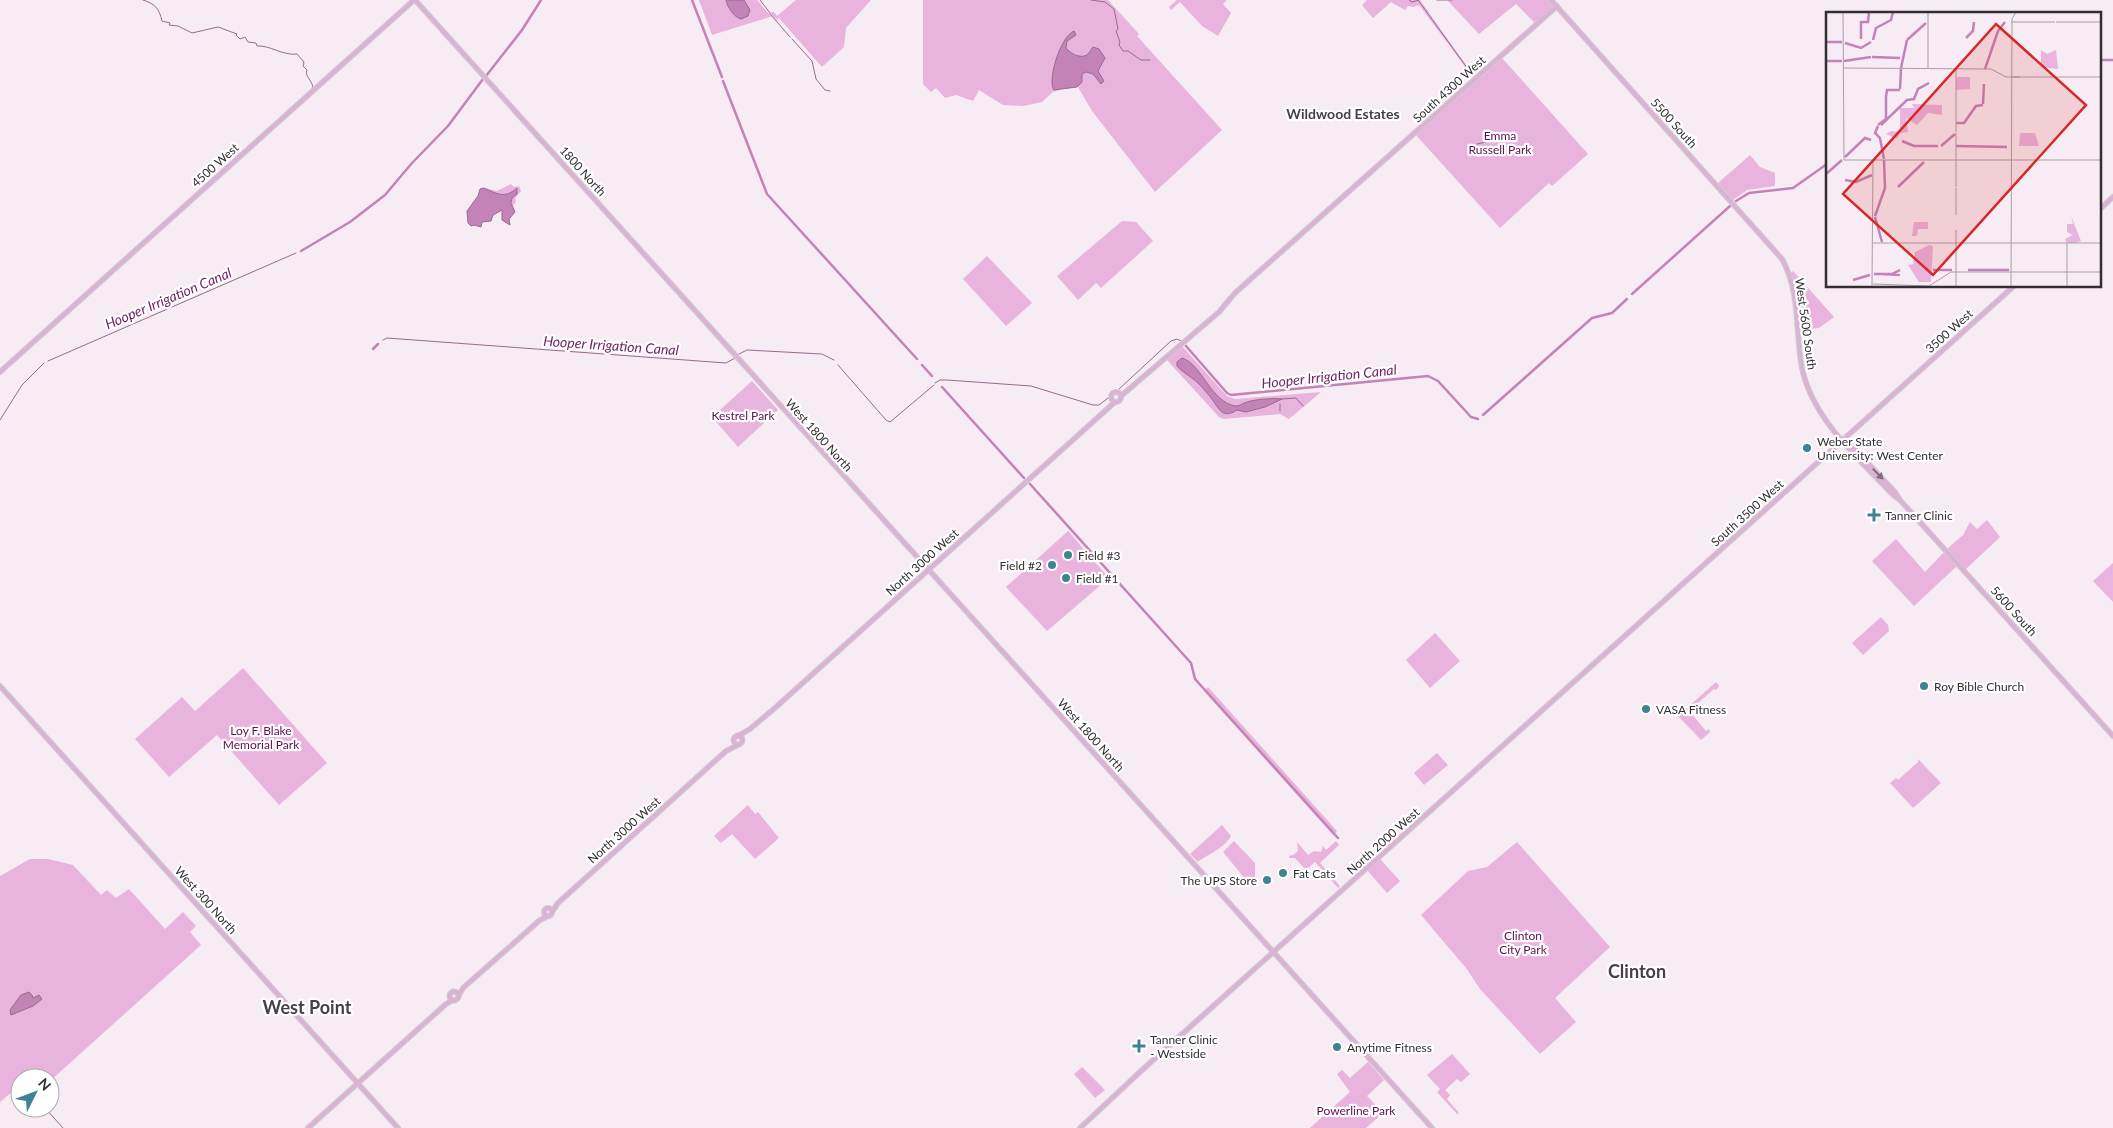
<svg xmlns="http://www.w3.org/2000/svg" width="2113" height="1128" font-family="Lato,sans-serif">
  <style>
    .green { fill: #e8b4dd }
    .water { fill: #c383b6; stroke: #986a8e }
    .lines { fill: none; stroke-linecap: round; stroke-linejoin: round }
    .stream { stroke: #986a8e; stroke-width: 1 }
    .canal { stroke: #c383b6; stroke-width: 2.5 }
    .major-casing { stroke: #cecdce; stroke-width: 6 }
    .major { stroke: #dcb2d4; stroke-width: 4 }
    .oneway { fill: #7f697b }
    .poi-dot { fill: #3e8391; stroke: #fff; stroke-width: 2 }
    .labels { text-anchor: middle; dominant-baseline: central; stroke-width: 4.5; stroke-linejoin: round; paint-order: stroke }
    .street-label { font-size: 12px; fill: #332e32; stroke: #fff }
    .park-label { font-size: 12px; fill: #5d0f53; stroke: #fff }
    .poi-label { font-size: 12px; fill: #332e32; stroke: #fff; text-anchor: start }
    .neighbourhood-label { font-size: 14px; font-weight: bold; fill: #483f46; stroke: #fff }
    .water-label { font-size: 14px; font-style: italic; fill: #702465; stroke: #fff }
    .district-label { font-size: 18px; font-weight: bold; fill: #483f46; stroke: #fff }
    .inset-river { fill: none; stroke: #c383b6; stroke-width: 2.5 }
    .inset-road { fill: none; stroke: #a99fa6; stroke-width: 1 }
    .view { fill: #d62828; fill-opacity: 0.15; stroke: #d62828; stroke-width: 2.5 }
    .inset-edge { fill: none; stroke: #332e32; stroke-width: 2.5 }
  </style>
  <rect width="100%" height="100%" fill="#f7ebf4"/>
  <g class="green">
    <path d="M699 0H757L768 13 774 12 777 16 796 0H871L846 28 844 47 822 67 779 18 776 20 773 16 712 35Z"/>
    <path d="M923 0H1108L1139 34 1137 36 1222 130 1155 192 1092 111 1078 87 1064 88 1053 92 1042 102 1024 106 1003 105 979 90 973 101 956 95 945 98 936 88 931 92 923 84Z"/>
    <path d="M1177 0H1227L1223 4 1231 13 1218 36 1202 26 1180 2 1171 10 1169 7Z"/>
    <path d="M1367 0H1420L1473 75 1472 76 1419 5 1413 7 1408 6 1405 10 1391 2 1373 18 1362 5Z"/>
    <path d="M1447 0H1548L1554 6 1535 23 1516 4 1479 34Z"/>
    <path d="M1502 58 1588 154 1552 186 1549 183 1500 228 1415 134Z"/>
    <path d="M1750 155 1760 167 1775 173V186L1747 190 1733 200 1718 183Z"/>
    <path d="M511 184 514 187 519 186 521 191 515 198 516 202 512 207V198L517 194V188C504 199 498 195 484 188L497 191Z"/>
    <path d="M1122 221 1136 222 1153 241 1101 288 1096 283 1078 300 1057 276Z"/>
    <path d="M987 256 1032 303 1006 326 963 279Z"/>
    <path d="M1793 271 1834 317 1819 328 1800 330 1797 295 1791 273Z"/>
    <path d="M1182 346 1227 396 1235 399 1321 392 1289 419 1280 414 1223 419 1219 417 1167 360Z"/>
    <path d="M752 381 778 410 738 447 712 417Z"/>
    <path d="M1987 520 2000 537 1966 569 1947 549 1963 535 1970 522 1977 529Z"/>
    <path d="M1068 531 1109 578 1047 631 1006 587Z"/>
    <path d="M1896 539 1925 572 1944 552 1957 566 1914 606 1872 561Z"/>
    <path d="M2113 563V602L2093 581Z"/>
    <path d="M1881 617 1888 625 1889 631 1863 655 1852 643Z"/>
    <path d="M1435 633 1460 661 1430 688 1406 660Z"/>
    <path d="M243 668 327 763 279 805 217 735 169 777 135 739 182 697 195 711Z"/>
    <path d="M1716 682 1719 686 1716 690 1714 689 1690 710 1691 713 1706 731 1709 729 1710 732 1701 740 1678 716Z"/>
    <path d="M1208 687 1337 831 1333 835 1204 691Z"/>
    <path d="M1437 753 1448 765 1424 785 1414 773Z"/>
    <path d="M1918 759 1941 783 1913 808 1890 783 1896 778 1898 780 1918 762Z"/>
    <path d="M748 805 755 814 758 812 779 838 755 859 732 834 721 843 714 836Z"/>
    <path d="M1222 825 1231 836C1224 849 1209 853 1198 862L1190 854Z"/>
    <path d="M1234 841 1255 863V882L1251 886 1223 852Z"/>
    <path d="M1336 841 1339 845 1320 863 1340 886 1338 888 1315 862 1306 870 1295 858H1289V856L1293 855 1298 851 1297 842 1308 855 1314 851 1321 852 1323 846 1326 850Z"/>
    <path d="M1517 842 1610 947 1555 998 1576 1022 1540 1054 1480 989 1466 968 1421 915 1468 871 1487 867Z"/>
    <path d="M30 859H48L73 865 101 895 107 890 116 898 129 889 165 929 183 912 196 926 190 932 201 945 50 1081V1078H20V1085L0 1102V876Z"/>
    <path d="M1380 859 1400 881 1387 893 1367 870Z"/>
    <path d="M1452 1054 1470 1074 1461 1082 1457 1079 1445 1090 1450 1095 1447 1099 1459 1113 1457 1114 1437 1092 1440 1089 1427 1075Z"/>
    <path d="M1368 1062 1384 1080 1367 1096 1383 1113 1366 1128H1310L1350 1092 1337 1074 1342 1070 1350 1078Z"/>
    <path d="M1082 1067 1105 1090 1095 1098 1074 1074Z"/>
  </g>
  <g class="water">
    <path d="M726 0H744L750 10 748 16 741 19C735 18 727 7 726 0Z"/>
    <path d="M1074 31 1076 35 1067 41 1066 48C1070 53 1081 60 1088 54 1090 52 1091 49 1093 47L1099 49 1105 58 1098 71 1104 81 1101 84 1093 74 1086 72 1082 74V82L1077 87 1054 90C1047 81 1060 37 1074 31Z"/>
    <path d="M484 188C497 194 505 199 517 188V194L512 198 511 203 515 212 509 219 510 225 502 220V210L493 215 491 221 482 222 481 227 474 225 471 226 468 223 467 211 478 196 480 189Z"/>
    <path d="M1182 358C1202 364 1211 403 1236 406 1240 406 1243 403 1247 402 1257 399 1272 398 1282 399L1265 407 1246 412 1237 410C1222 420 1219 408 1211 398 1209 395 1201 386 1198 383 1192 377 1183 373 1177 366V362Z"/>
    <path d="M29 992 32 995 33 998 39 995 42 999 33 1006 11 1015 10 1010 21 995Z"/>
  </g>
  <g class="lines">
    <g class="stream">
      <path d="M143 0C155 4 159 8 162 21L170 23 169 25 178 26 192 33 218 27 237 34 236 35 240 39 245 37 248 42 256 43 257 46C270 45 283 56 297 54L304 62 303 66 307 70C304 76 313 81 313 88"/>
      <path d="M760 0 770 13"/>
      <path d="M1091 0 1105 2 1114 9 1118 29 1116 31 1120 42 1119 45 1123 51H1128L1141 60H1150"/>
      <path d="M1409 0 1412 2 1419 0"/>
      <path d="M1418 0 1473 76"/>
      <path d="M1437 0H1452"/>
      <path d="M771 15 790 37"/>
      <path d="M792 39 812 61 816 79 825 90 830 91"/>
      <path d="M1477 144 1486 142"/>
      <path d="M383 340 387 338 726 363 735 358"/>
      <path d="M737 355 747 350 822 354 834 360"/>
      <path d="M48 361 296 253"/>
      <path d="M838 365 886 420 890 422 934 385"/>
      <path d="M935 383 940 380H947L1031 386 1093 405H1099L1108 398"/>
      <path d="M1119 389 1171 341 1177 339 1181 341"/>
      <path d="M1282 399 1296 398 1303 406"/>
      <path d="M1280 411V404"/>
      <path d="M0 420 22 385 44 363"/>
      <path d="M45 1108 63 1128"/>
    </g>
    <g class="canal">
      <path d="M692 0 722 77"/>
      <path d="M2099 60H2113"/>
      <path d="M486 76 522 30 541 0"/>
      <path d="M723 81 767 194 917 359"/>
      <path d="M1736 201 1749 193 1793 188 1827 164"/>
      <path d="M301 251 350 222 385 195 412 163 448 126 483 79"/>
      <path d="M1632 294 1730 206"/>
      <path d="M1186 346 1227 393 1231 395 1428 376 1438 381 1471 417 1478 419"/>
      <path d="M373 349 378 344"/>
      <path d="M922 365 932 376"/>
      <path d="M942 387 1024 478"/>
      <path d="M1483 415 1592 318 1612 313 1627 299"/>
      <path d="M1030 484 1191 663 1195 679 1338 838"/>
    </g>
    <g class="major-casing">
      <g id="major">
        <path d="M415 0 1432 1128"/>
        <path d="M1551 0 1782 259C1801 293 1795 332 1802 368 1812 418 1858 458 1892 494L1900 500 1895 492 1848 442 1843 440"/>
        <path d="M2099 210 2113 197"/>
        <path d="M0 372 414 0"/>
        <circle cx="1116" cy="397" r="5"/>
        <path d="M1121 396 1219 312 1235 293 1557 6"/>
        <path d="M1900 500 2113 736"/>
        <path d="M0 686 398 1128"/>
        <circle cx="738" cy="740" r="4.5"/>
        <path d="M738 736 750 729 776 707 1115 402"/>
        <circle cx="548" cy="912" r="4"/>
        <path d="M552 912 558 903 726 751 738 745"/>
        <circle cx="454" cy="996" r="4.5"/>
        <path d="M459 995 463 988 540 920 548 916"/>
        <path d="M308 1128 446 1004 453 1000"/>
        <path d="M1080 1128 1141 1071 2014 286"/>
      </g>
    </g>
    <use href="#major" class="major"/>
  </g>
  <defs><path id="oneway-solid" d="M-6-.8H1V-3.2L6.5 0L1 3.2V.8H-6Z" transform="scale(1.25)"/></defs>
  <use class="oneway" href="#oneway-solid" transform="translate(1878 474) rotate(46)"/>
  <g class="poi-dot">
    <circle cx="1807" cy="448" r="5"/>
    <path d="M1871.5 507.5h5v5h5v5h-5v5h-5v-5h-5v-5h5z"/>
    <circle cx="1068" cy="555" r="5"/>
    <circle cx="1052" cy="565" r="5"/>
    <circle cx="1066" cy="578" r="5"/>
    <circle cx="1924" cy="686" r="5"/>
    <circle cx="1646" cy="709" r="5"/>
    <circle cx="1283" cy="873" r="5"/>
    <circle cx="1267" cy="880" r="5"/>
    <path d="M1136.5 1038.5h5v5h5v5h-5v5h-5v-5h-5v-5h5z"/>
    <circle cx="1337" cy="1047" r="5"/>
  </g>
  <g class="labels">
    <g class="street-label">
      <text transform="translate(1449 89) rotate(-42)">South 4300 West</text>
      <text transform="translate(1674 123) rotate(48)">5500 South</text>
      <text transform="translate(215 165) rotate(-42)">4500 West</text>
      <text transform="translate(583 171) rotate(48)">1800 North</text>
      <text transform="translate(1806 324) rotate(82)">West 5600 South</text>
      <text transform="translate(1949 331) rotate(-42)">3500 West</text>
      <text transform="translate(819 435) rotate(48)">West 1800 North</text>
      <text transform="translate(1747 513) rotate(-42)">South 3500 West</text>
      <text transform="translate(922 562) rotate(-42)">North 3000 West</text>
      <text transform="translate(2014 611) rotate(48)">5600 South</text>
      <text transform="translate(1091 735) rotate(48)">West 1800 North</text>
      <text transform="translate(624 830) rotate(-42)">North 3000 West</text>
      <text transform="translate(1383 841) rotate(-42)">North 2000 West</text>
      <text transform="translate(206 900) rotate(48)">West 300 North</text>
    </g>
    <g class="park-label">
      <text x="1500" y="135">Emma<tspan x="1500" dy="14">Russell Park</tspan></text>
      <text x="743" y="415">Kestrel Park</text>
      <text x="261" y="730">Loy F. Blake<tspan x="261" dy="14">Memorial Park</tspan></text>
      <text x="1523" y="935">Clinton<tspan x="1523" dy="14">City Park</tspan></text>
      <text x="1356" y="1110">Powerline Park</text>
    </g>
    <g class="poi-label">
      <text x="1817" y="441">Weber State<tspan x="1817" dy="14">University: West Center</tspan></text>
      <text x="1885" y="515">Tanner Clinic</text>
      <text x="1078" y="555">Field #3</text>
      <text x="1042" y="565" text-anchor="end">Field #2</text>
      <text x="1076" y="578">Field #1</text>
      <text x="1934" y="686">Roy Bible Church</text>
      <text x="1656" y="709">VASA Fitness</text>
      <text x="1293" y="873">Fat Cats</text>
      <text x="1257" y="880" text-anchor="end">The UPS Store</text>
      <text x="1150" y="1039">Tanner Clinic<tspan x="1150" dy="14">- Westside</tspan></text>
      <text x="1347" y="1047">Anytime Fitness</text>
    </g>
    <g class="neighbourhood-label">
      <text x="1343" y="113">Wildwood Estates</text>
    </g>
    <g class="water-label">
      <text transform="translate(168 298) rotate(-23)">Hooper Irrigation Canal</text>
      <text transform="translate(611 345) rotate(4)">Hooper Irrigation Canal</text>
      <text transform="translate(1329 376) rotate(-6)">Hooper Irrigation Canal</text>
    </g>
    <g class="district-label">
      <text x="1637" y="971">Clinton</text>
      <text x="307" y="1007">West Point</text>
    </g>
  </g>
  <g transform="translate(1826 12)">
    <rect width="275" height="275" fill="#f7ebf4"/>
    <path d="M215 38 221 42 230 38 232 57 215 55ZM130 65H144V77L130 78ZM86 92 116 93V103L102 101 91 113 80 106 82 120 74 121 71 127 60 122 65 119 74 120V96H88ZM194 121H209L213 134H193ZM245 204 255 229 250 231H241L239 227 247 223 241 220V212H247ZM88 210H102V217H92L91 224H86ZM103 233 107 234 105 270H93L82 253 87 252 89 240Z" fill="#e8b4dd"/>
    <path class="inset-river" d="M140 26 147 19 148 10M35 27V10H42L43 0M47 28 50 16 65 8 67 0M81 28 100 11M0 30H16M19 31 35 36 45 30M46 45 74 46M0 49H16M18 49 45 45M75 56 81 28M159 57 172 19 179 10M74 77 75 57M60 85 61 78H74M157 92 158 72M130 111H138L150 94 157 93M52 113 60 107V85M55 113 81 88 88 87 92 77 103 71M52 114 49 121 54 126 58 147M76 129 88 134H112M115 134 129 122M130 134 181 135M19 145 39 126 45 128M58 148 59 176M0 162 16 148M19 168 30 170 46 163M72 175 98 150M49 204 59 176M49 205 56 230M107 258H126M142 258H183M48 262H66L74 258M55 262 74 263M27 268 44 263"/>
    <path class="inset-road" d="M17 0 18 148H275M185 10H229M230 10H275M17 56 165 57 180 65H194H185M102 57V0M194 65H275M130 120V57M130 121V175M130 203V176M47 231H275M47 272 103 274 125 260H275M46 275 47 148M130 275V218M185 275 186 7 190 0M241 275V231"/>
    <path class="view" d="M170 12 260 93 107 263 17 182Z"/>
    <rect width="275" height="275" class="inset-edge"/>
  </g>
  <g transform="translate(35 1093) rotate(48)"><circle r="24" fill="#ffffff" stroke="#adabad"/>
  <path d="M0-4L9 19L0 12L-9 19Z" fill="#3e8391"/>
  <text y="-8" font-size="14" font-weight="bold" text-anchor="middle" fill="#332e32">N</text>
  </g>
</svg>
